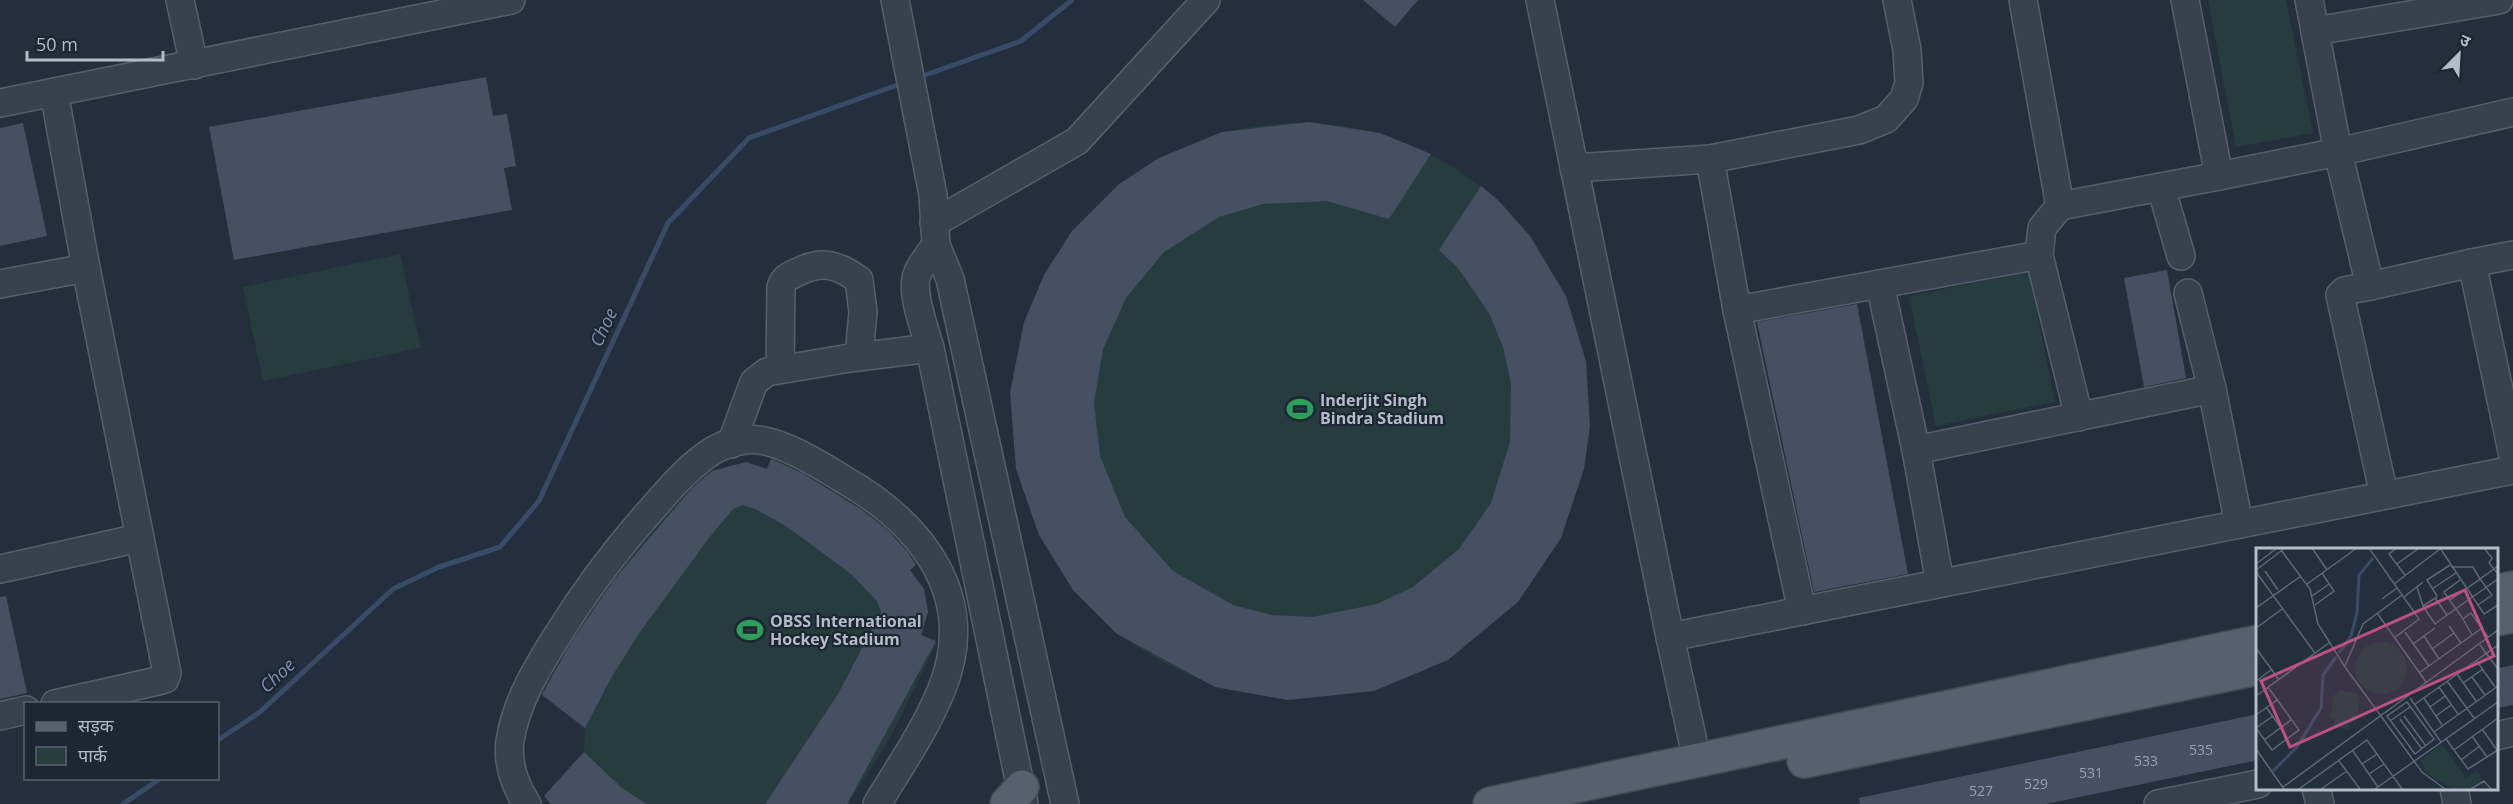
<svg xmlns="http://www.w3.org/2000/svg" width="2513" height="804" font-family="'Open Sans','Noto Sans Devanagari',sans-serif">
  <style>
    .green { fill: #263c3f }
    .lines { fill: none; stroke-linecap: round; stroke-linejoin: round }
    .stream { stroke: #394c67; stroke-width: 5 }
    .building { fill: #455162 }
    .minor-casing { stroke: #565f6c; stroke-width: 30 }
    .major-casing { stroke: #414a57; stroke-width: 36 }
    .minor { stroke: #38414e; stroke-width: 27 }
    .major { stroke: #56606e; stroke-width: 33 }
    .labels { text-anchor: middle; dominant-baseline: central; stroke-width: 4.5; stroke-linejoin: round; paint-order: stroke }
    .number-label { font-size: 14px; fill: #98a1af }
    .poi-label { font-size: 16px; font-weight: bold; fill: #b4bcc9; stroke: #1d2633; text-anchor: start }
    .water-label { font-size: 18px; font-style: italic; fill: #7c92b1; stroke: #1d2633 }
    .inset-river { fill: none; stroke: #394c67; stroke-width: 3 }
    .inset-road { fill: none; stroke: #5e6776; stroke-width: 1.5 }
    .view { fill: #bd5182; fill-opacity: 0.15; stroke: #bd5182; stroke-width: 3 }
    .inset-edge { fill: none; stroke: #b4bcc9; stroke-width: 3 }
  </style>
  <rect width="100%" height="100%" fill="#242f3e"/>
  <g class="green">
    <path d="M2208 0H2286L2313 133 2236 147Z"/>
    <circle cx="1300" cy="410" r="287"/>
    <path d="M400 254 421 348 263 381 243 287Z"/>
    <path d="M2029 272 2055 402 1936 426 1909 296Z"/>
    <path d="M773 454 828 482 885 521 923 558 910 570C928 595 930 605 922 635L937 642 890 738 848 804H551L544 796 584 752 585 728 541 694 580 626 642 536 693 477 746 462 766 469Z"/>
  </g>
  <g class="lines">
    <g class="stream">
      <path d="M917 78 1021 41 1072 0"/>
      <path d="M218 740 260 712 393 589 439 567 500 547 539 501 668 223 749 138 903 83"/>
      <path d="M123 804 161 778"/>
    </g>
  </g>
  <g class="building">
    <path d="M1363 0H1418L1395 27Z"/>
    <path d="M486 77 493 116 507 114 516 166 504 168 512 210 234 260 209 127Z"/>
    <path d="M1309 122 1380 133 1431 154 1389 219 1327 201 1263 204 1219 217 1164 252 1126 298 1103 349 1094 403 1100 456 1125 517 1173 571 1233 605 1272 615 1312 617 1377 604 1413 587 1459 549 1491 503 1510 442 1511 383 1503 347 1489 313 1457 267 1439 250 1481 186 1499 201 1530 236 1566 296 1586 361 1590 426 1584 469 1561 538 1518 602 1448 660 1374 691 1288 700 1215 687 1117 634 1073 590 1039 535 1016 469 1010 393 1024 322 1044 275 1072 231 1119 184 1159 158 1222 132Z"/>
    <path d="M23 123 47 236 0 246V128Z"/>
    <path d="M2167 270 2186 378 2144 387 2124 278Z"/>
    <path d="M1857 304 1908 574 1814 592 1757 322Z"/>
    <path d="M771 459 802 473 862 510 886 529 907 551 916 565 910 570 924 589 928 612 921 635 936 641 847 804H765L838 694 881 612 877 601 851 574 786 526 755 509 743 505 733 509 709 538 640 632 611 678 585 728 542 695 570 644 614 580 692 488 712 471 746 462 767 469Z"/>
    <path d="M6 596 27 693 0 699V597Z"/>
    <path d="M2513 665V705L2496 708V669Z"/>
    <path d="M2258 714V760L2046 804H1860L1859 798Z"/>
    <path d="M584 752 622 788 647 804H551L544 796Z"/>
  </g>
  <g class="lines">
    <g class="minor-casing">
      <g id="minor">
        <path d="M180 0 194 65"/>
        <path d="M895 0 933 195 936 245 950 279 1065 804"/>
        <path d="M1540 0 1670 637 1697 760"/>
        <path d="M2023 0 2060 206 2219 176"/>
        <path d="M2185 0 2219 176 2338 152 2513 112"/>
        <path d="M2309 0 2338 152 2370 286 2472 263 2513 456"/>
        <path d="M2315 31 2499 0"/>
        <path d="M54 92 86 268 167 673 165 679 162 680 55 704"/>
        <path d="M0 103 511 0"/>
        <path d="M1710 159 1737 310 1802 611"/>
        <path d="M1574 168 1710 159 1859 130 1886 119 1904 99 1909 83 1907 50 1897 0"/>
        <path d="M2161 187 2181 256"/>
        <path d="M2060 206 2042 228 2039 255 2079 417"/>
        <path d="M934 223 1077 141 1206 0"/>
        <path d="M936 245C929 255 919 266 916 278 912 296 925 330 930 348L1024 804"/>
        <path d="M2472 263 2513 255"/>
        <path d="M0 284 86 268"/>
        <path d="M1880 284 1916 450 1940 583"/>
        <path d="M2370 286 2344 291 2340 295 2384 495"/>
        <path d="M2188 293 2212 389 2239 524"/>
        <path d="M1737 310 2039 255"/>
        <path d="M780 368 781 287C784 278 789 276 798 272 822 260 837 264 859 280L863 312 859 356"/>
        <path d="M731 444 754 382 767 372 850 358 930 348"/>
        <path d="M1916 450 2212 389"/>
        <path d="M0 569 139 538"/>
        <path d="M1670 637 2513 470"/>
        <path d="M0 716 26 710"/>
        <path d="M2496 736 2513 732"/>
        <path d="M2316 788 2320 804"/>
        <path d="M2454 788 2457 804"/>
        <path d="M527 804C515 786 507 763 510 741 516 702 537 668 557 636 585 591 616 549 652 509 670 488 690 465 714 450 723 445 736 441 746 440 773 435 820 465 843 479 922 524 980 597 941 691 925 730 899 768 877 804"/>
        <path d="M2158 804 2258 784"/>
      </g>
    </g>
    <g class="major-casing">
      <g id="major">
        <path d="M2496 592 2513 588"/>
        <path d="M2496 619 2513 616"/>
        <path d="M1804 761 2258 668"/>
        <path d="M1007 804 1022 787"/>
        <path d="M1490 804 2258 642"/>
      </g>
    </g>
    <use href="#minor" class="minor"/>
    <use href="#major" class="major"/>
  </g>
  <defs>
    <g id="stadium-bare" transform="scale(2.07)"><path d="M0-5a6.5 5 0 1 0 0 10a6.5 5 0 1 0 0-10ZM-3.5-1.8h7v3.6h-7Z" fill="#2e9e5b" stroke="#1d2633" stroke-width="2.5" paint-order="stroke"/></g>
  </defs>
  <g fill-rule="evenodd">
    <use href="#stadium-bare" x="1300" y="409"/>
    <use href="#stadium-bare" x="750" y="630"/>
  </g>
  <g class="labels">
    <g class="number-label">
      <text x="2201" y="749">535</text>
      <text x="2146" y="760">533</text>
      <text x="2091" y="772">531</text>
      <text x="2036" y="783">529</text>
      <text x="1981" y="790">527</text>
    </g>
    <g class="poi-label">
      <text x="1320" y="400">Inderjit Singh<tspan x="1320" dy="18">Bindra Stadium</tspan></text>
      <text x="770" y="621">OBSS International<tspan x="770" dy="18">Hockey Stadium</tspan></text>
    </g>
    <g class="water-label">
      <text transform="translate(603 327) rotate(-65)">Choe</text>
      <text transform="translate(277 675) rotate(-43)">Choe</text>
    </g>
  </g>
  <g transform="translate(2256 548)">
    <rect width="242" height="242" fill="#242f3e"/>
    <path d="M99 120a26 26 0 1 1 52 0a26 26 0 1 1-52 0ZM84 142 100 145 104 152 100 176 94 175 93 182 78 178 79 171 74 170 78 147ZM186 196 210 230 221 223 227 232 213 241H196L169 224 164 212Z" fill="#263c3f"/>
    <path class="inset-river" d="M83 105 95 88 101 65 103 27 117 10M17 223 41 199 65 160 67 127 80 109"/>
    <path class="inset-road" d="M56 0 71 22M113 0 163 71 138 90M141 0 133 6 149 27M184 0 228 66 242 57M228 0 236 10 233 15 238 21 242 18M25 2 54 41 62 76 89 119 166 224 189 241M0 16 21 0M141 16 163 0M0 22 29 0M9 23 22 42M0 24 59 105M204 32 188 44 207 71 215 65 232 89M51 36 101 0M138 36 184 1M161 39 167 58 181 49M176 41 200 25M56 48 73 36M181 48 171 32 194 17M148 49 167 34M179 50 191 67 242 31M126 51 141 40M194 52 224 31 217 19H195M59 57 78 43 66 25M222 57 236 47 224 31 238 21 242 26M167 58 179 76 191 67M0 60 45 28M121 65 170 134M207 71 216 87M193 78 205 95M0 80 26 61M149 84 173 118M168 88 183 111M157 96 179 80M224 97 242 121M0 100 23 132M176 101 198 85M220 112 239 139M89 118 107 76 146 47M163 125 226 80M201 126 220 153M216 129 229 147M0 133 15 122M191 133 218 170M207 135 227 121M183 139 202 166M0 148 73 95M154 150 185 194M168 150 186 177M151 154 178 191 159 206 131 168ZM158 157 242 97M10 159 25 180M174 159 189 148M0 167 21 152M148 168 170 198M180 168 195 157M144 171 166 201M134 173 154 159M0 180 16 202 43 182 12 139M0 180 17 168M226 181 241 202M178 184 242 138M216 188 231 209M190 191 212 221 242 202M8 192 35 172M0 201 28 241M198 202 242 170M97 203 122 239M205 212 224 198M83 213 104 241M106 216 121 206M113 226 128 216M27 239 242 82M43 241 111 192 146 241M65 241 91 223M119 241 242 154M215 241 228 233 235 241"/>
    <path class="view" d="M209 42 238 108 34 199 5 133Z"/>
    <rect width="242" height="242" class="inset-edge"/>
  </g>
  <rect x="24" y="702" width="195" height="78" fill="#1d2633" stroke="#59626f" stroke-width="1.5"/>
  <rect x="36" y="722" width="30" height="9" fill="#56606e" stroke="#59626f" stroke-width="1.5"/>
  <text x="78" y="732" font-size="18" fill="#b4bcc9">सड़क</text>
  <rect x="36" y="747" width="30" height="18" fill="#263c3f" stroke="#59626f" stroke-width="1.5"/>
  <text x="78" y="762" font-size="18" fill="#b4bcc9">पार्क</text>
  <g transform="translate(2459 54) rotate(24)" stroke="#1d2633" stroke-width="4.5" paint-order="stroke">
  <path d="M0-4.5L10 22L0 15L-10 22Z" fill="#b4bcc9"/>
  <text y="-9" font-size="16" font-weight="bold" text-anchor="middle" fill="#b4bcc9">उ</text>
  </g>
  <path d="M27 51v9h136v-9" fill="none" stroke="#b4bcc9" stroke-width="3"/>
  <text x="36" y="51" font-size="18" fill="#b4bcc9" stroke="#1d2633" stroke-width="4.5" paint-order="stroke">50 m</text>
</svg>
